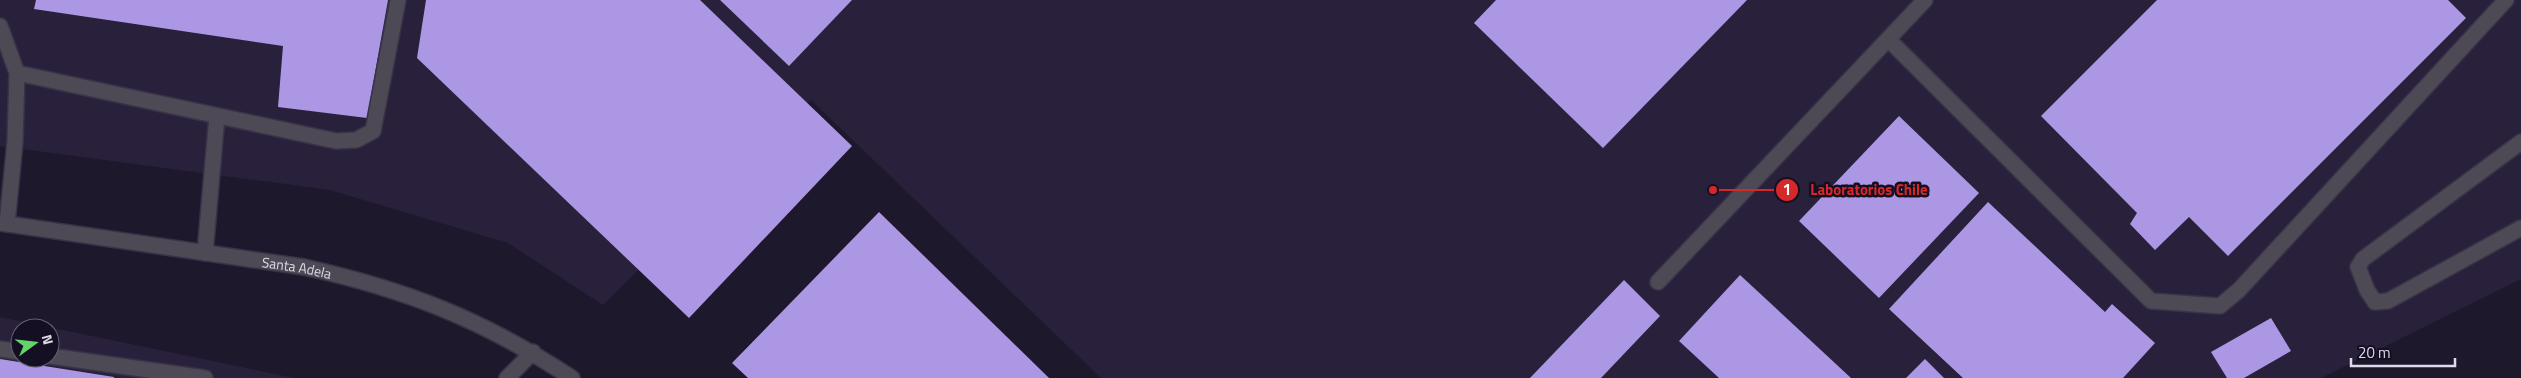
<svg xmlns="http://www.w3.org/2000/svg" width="2521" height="378" font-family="'Titillium Web',sans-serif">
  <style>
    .built { fill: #29213c; fill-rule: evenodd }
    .building { fill: #ac97e5 }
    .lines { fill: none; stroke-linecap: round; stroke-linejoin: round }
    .lane-casing { stroke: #393347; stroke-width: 18 }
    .street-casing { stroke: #393347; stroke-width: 18 }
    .lane { stroke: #4d4a55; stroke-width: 15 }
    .street { stroke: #4d4a55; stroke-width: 15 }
    .labels { text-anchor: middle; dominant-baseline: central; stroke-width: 5; stroke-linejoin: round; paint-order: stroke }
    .street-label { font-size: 14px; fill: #dedbe9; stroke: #150f23 }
    .leader { fill: none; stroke: #d62828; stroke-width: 2 }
    .callout-dot { fill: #d62828; stroke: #150f23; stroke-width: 2 }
    .mark-label { font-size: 15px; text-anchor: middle; font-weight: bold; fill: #fff }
    .callout-label { font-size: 15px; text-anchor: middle; font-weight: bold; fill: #d62828; stroke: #150f23; stroke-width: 5; stroke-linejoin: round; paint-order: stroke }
  </style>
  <rect width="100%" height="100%" fill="#1e182d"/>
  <g class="built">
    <path d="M0 0H2521V279L2321 378H1101L811 100 603 305 508 243 330 190 0 146Z"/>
    <path d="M0 317 294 378H0ZM20 328H50V358H20Z"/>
  </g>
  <g class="building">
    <path d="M36 0H388L367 118 278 107 283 46 34 9Z"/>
    <path d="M426 0H700L852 146 689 318 417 58Z"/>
    <path d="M720 0H852L789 66Z"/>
    <path d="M1496 0H1747L1603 148 1474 23Z"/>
    <path d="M2157 0H2448L2466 18 2228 256 2189 217 2155 250 2130 224 2137 213 2041 116Z"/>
    <path d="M1899 116 1979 193 1879 298 1799 221Z"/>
    <path d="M1988 202 2105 312 2112 304 2155 343 2123 378H1963L1889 309Z"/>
    <path d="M879 212 1049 378H748L732 363Z"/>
    <path d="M1740 275 1851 378H1719L1679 341Z"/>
    <path d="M1624 280 1660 316 1601 378H1530Z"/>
    <path d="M2271 318 2291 351 2244 378H2227L2211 352Z"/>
    <path d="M0 359 114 377V378H0Z"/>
    <path d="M1925 359 1944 378H1906Z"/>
  </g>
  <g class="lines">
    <g class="lane-casing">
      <g id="lane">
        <path d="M0 26 17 73 15 142 7 224"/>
        <path d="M1889 40 2151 301 2220 306 2239 290 2506 0"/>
        <path d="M17 73 336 141 356 140 373 131 398 0"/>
        <path d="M2521 142 2363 259 2358 267 2367 290 2375 302 2388 301 2521 228"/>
        <path d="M205 253 217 116"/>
        <path d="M1658 282 1925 0"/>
        <path d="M0 349 20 352"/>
        <path d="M50 356 205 378"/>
        <path d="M507 378 533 352"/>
      </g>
    </g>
    <g class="street-casing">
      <g id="street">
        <path id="s1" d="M0 223 304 267C408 290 483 320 572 378"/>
      </g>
    </g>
    <use href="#lane" class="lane"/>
    <use href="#street" class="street"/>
  </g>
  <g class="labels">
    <g class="street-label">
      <text stroke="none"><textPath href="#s1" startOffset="300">Santa Adela</textPath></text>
    </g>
  </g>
  <path class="leader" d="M1713 190L1787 190"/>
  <g class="callout-dot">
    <circle cx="1713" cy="190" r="5"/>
    <circle cx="1787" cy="190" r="12"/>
  </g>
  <g class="mark-label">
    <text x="1787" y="195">1</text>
  </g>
  <g class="callout-label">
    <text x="1869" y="195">Laboratorios Chile</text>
  </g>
  <g transform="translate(35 343) rotate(75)"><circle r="24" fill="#150f23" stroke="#656172"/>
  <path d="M0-4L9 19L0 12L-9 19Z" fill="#63d468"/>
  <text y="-8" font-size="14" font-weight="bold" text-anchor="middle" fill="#dedbe9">N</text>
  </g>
  <path d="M2351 358v8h104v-8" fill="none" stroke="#dedbe9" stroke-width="2.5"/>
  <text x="2358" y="358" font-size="15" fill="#dedbe9" stroke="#150f23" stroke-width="4" paint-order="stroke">20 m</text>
</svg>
